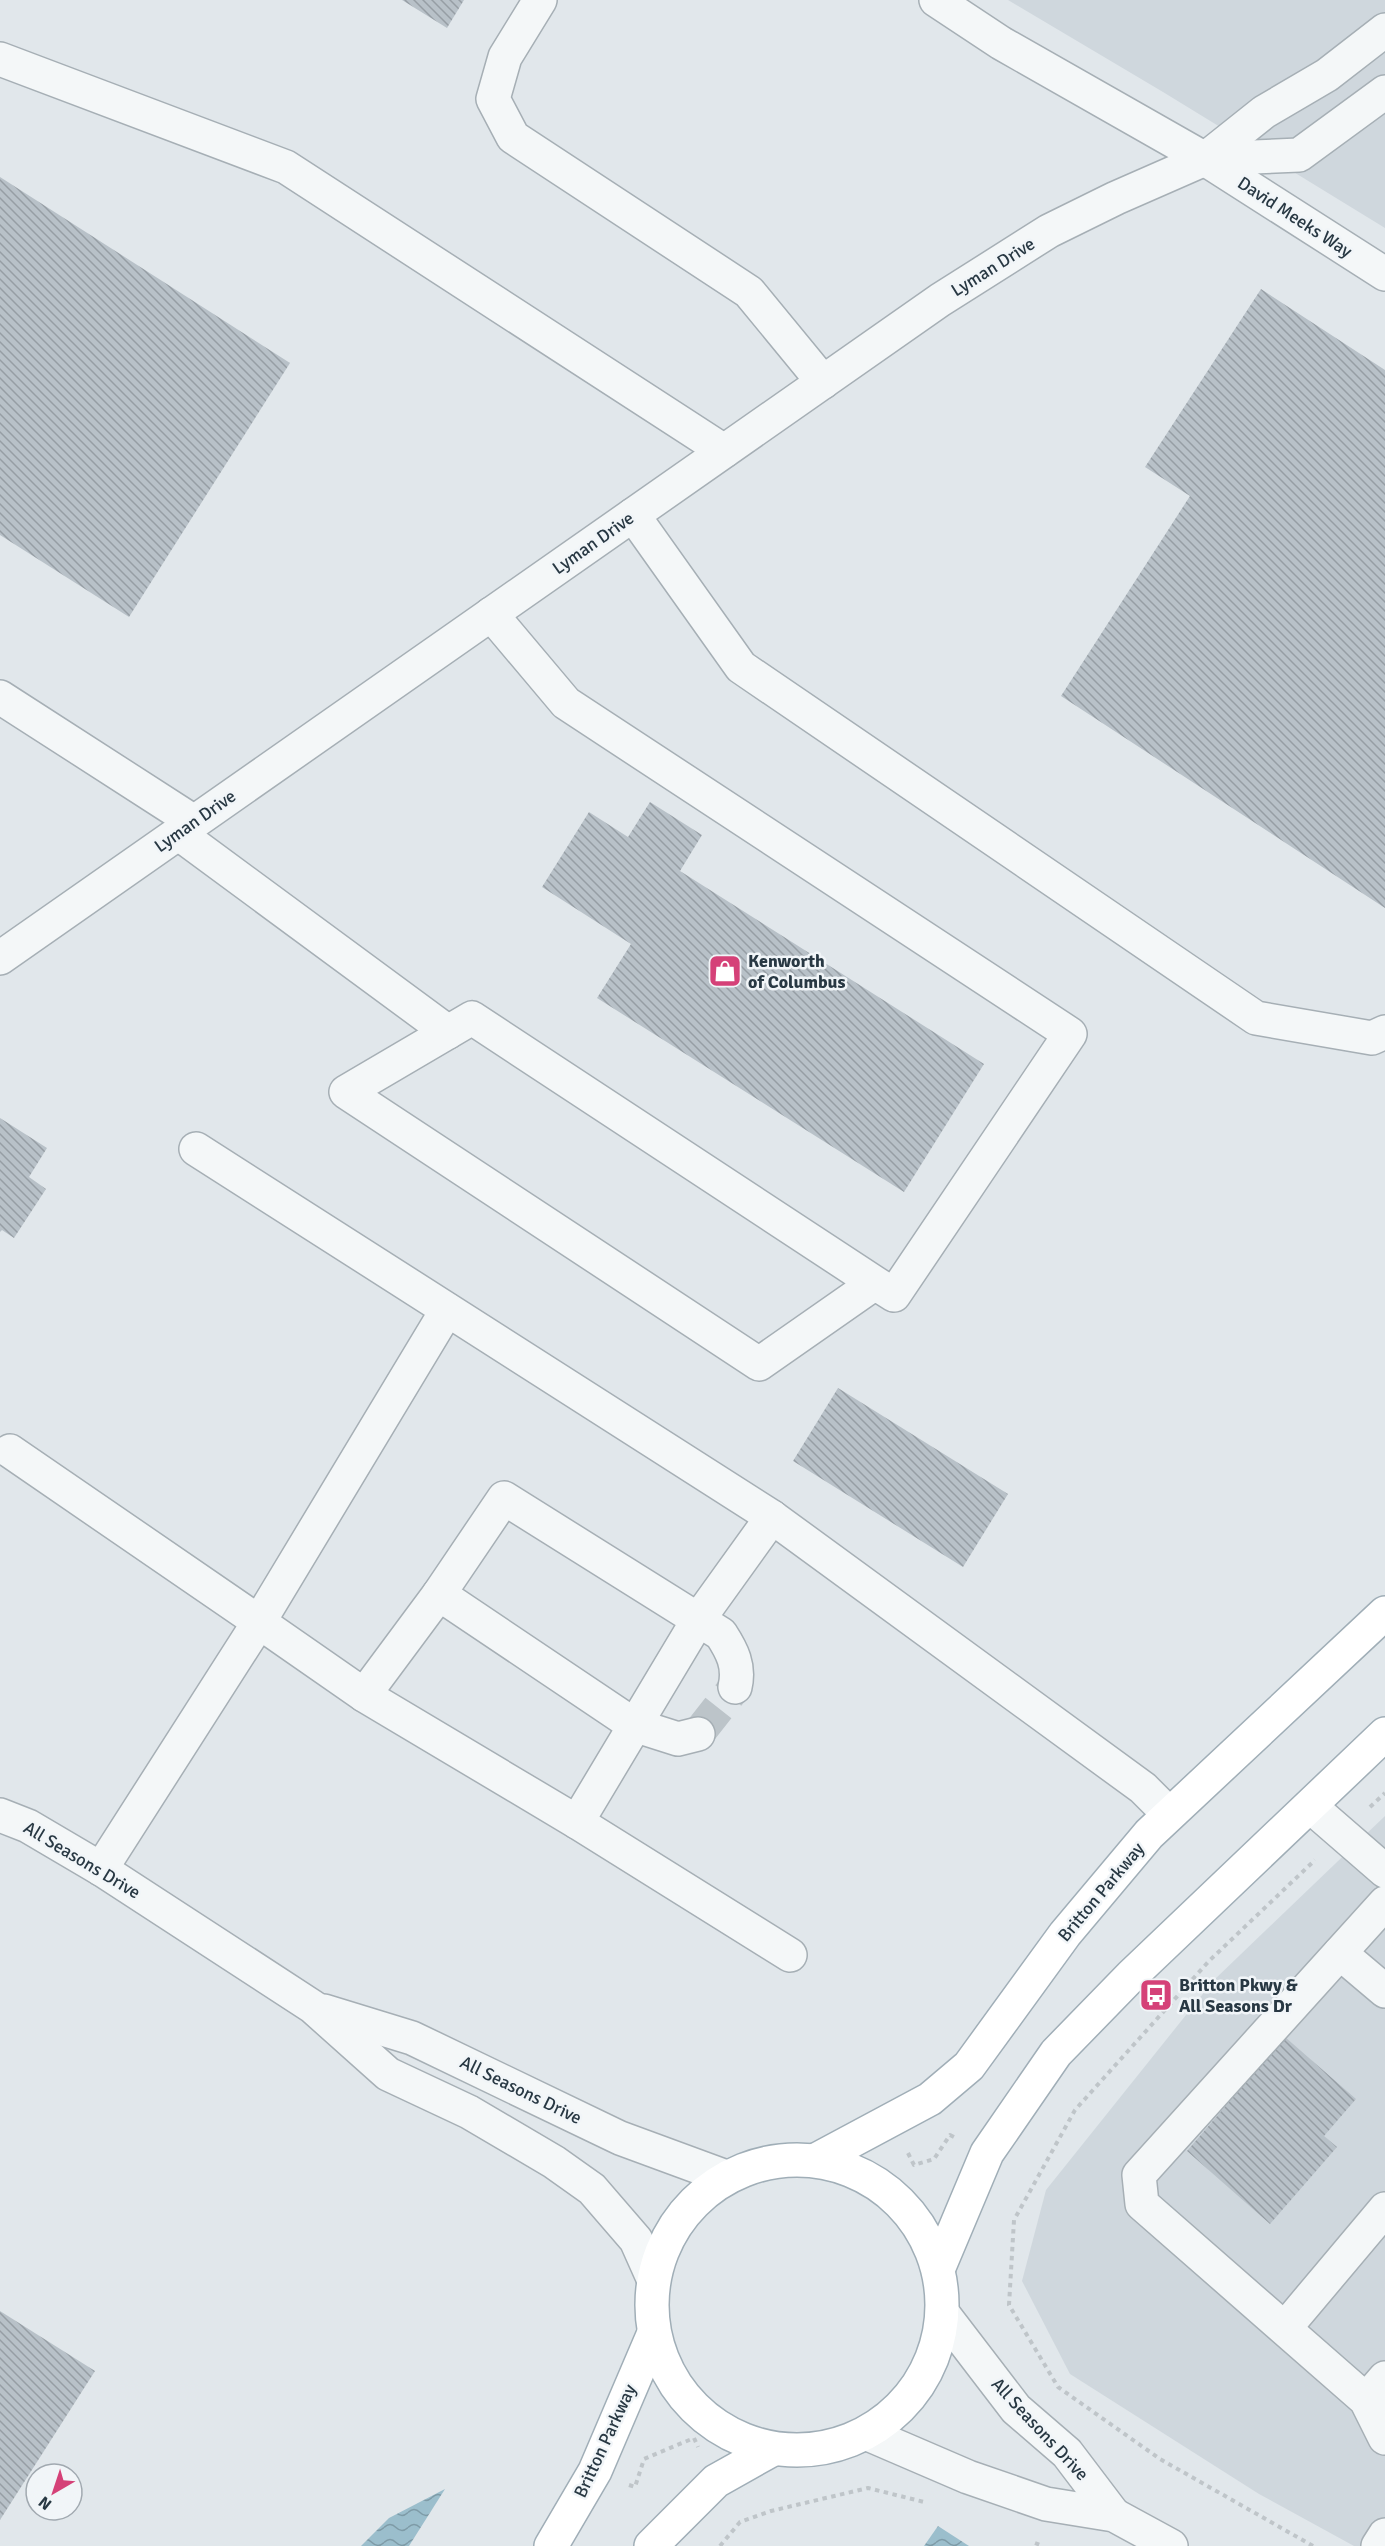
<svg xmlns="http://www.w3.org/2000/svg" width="1385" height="2546" font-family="Signika,sans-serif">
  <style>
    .built { fill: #cfd7dd }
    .water { fill: url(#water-waves) }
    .building { fill: url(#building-back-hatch) }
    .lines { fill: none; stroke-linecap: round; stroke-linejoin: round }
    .minor-tunnel { stroke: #bcc4c9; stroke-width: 33; stroke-dasharray: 33 16; stroke-linecap: butt }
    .minor-casing { stroke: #a6afb5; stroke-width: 36 }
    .major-casing { stroke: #a0aeb7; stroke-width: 36 }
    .path { stroke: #bfc5c9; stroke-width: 4; stroke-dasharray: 4.5 4.5; stroke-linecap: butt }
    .minor { stroke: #f4f7f8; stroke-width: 33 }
    .major { stroke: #fff; stroke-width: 33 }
    .labels { text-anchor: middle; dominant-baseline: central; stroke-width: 5; stroke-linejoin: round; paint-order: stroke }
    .street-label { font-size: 18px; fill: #283843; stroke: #f1f5f8 }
    .poi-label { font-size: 18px; font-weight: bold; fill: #283843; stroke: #f1f5f8; text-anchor: start }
  </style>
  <defs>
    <pattern id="water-waves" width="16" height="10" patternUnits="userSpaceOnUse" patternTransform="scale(1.5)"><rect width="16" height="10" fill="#9bbecc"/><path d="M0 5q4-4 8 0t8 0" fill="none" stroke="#7e9ba7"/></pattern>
    <pattern id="building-back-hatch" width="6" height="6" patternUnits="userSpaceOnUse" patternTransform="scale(1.5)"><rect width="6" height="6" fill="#b8c1c8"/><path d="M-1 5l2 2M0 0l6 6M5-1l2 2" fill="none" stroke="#969ea4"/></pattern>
  </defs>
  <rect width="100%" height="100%" fill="#e1e7eb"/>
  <g class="built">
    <path d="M1008 0H1385V228L1163 92Z"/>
    <path d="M1385 1816V2546H1354L1259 2494 1070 2374 1022 2281 1046 2190 1214 1980Z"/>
  </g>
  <g class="water">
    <path d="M445 2489 409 2546H361L389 2518Z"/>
    <path d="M938 2526 969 2546H924Z"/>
  </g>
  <g class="building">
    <path d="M402 0H464L447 28Z"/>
    <path d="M0 177 290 363 129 617 0 535Z"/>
    <path d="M1261 289 1385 370V908L1061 696 1190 496 1145 467Z"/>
    <path d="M650 802 702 835 680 871 984 1064 904 1192 597 998 631 944 542 887 589 812 628 837Z"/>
    <path d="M0 1118 47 1148 29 1177 46 1189 14 1238 2 1230 0 1232Z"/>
    <path d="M838 1388 1008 1494 963 1567 793 1461Z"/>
    <path d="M1285 2037 1356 2099 1324 2136 1337 2147 1270 2224 1187 2151Z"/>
    <path d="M0 2311 95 2371 0 2520Z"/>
  </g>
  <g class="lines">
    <path class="minor-tunnel" d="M698 1734 735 1687"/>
    <g class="minor-casing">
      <g id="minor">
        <path d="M540 0 505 57 493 99 513 137 749 292 823 382"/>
        <path d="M936 0 1001 43 1205 159 1385 274"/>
        <path d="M0 59 286 167 724 451"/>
        <path d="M1205 159 1299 155 1385 92"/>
        <path d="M633 515 741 667 1256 1018 1372 1038 1385 1032"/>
        <path d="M491 614 566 703 1070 1034 894 1295 875 1283 472 1018 346 1092 759 1364 875 1283"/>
        <path d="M0 697 194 822"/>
        <path d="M178 833 448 1032"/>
        <path d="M0 958 940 300 1049 231 1116 198 1205 159 1264 112 1327 75 1385 30"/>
        <path d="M196 1149 772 1517 1143 1788 1169 1814"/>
        <path d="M447 1310 259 1622 364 1695 439 1594 504 1498 721 1634C732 1651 740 1666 735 1687"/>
        <path d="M10 1451 259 1622 101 1869"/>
        <path d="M772 1517 698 1620 577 1822 790 1955"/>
        <path d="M439 1594 634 1725 678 1739 698 1734"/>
        <path d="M364 1695 577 1822"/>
        <path d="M1310 1806 1385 1871"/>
        <path d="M0 1815 28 1826 101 1869 313 2007 388 2074 469 2112 554 2162 592 2189 636 2240 653 2278"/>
        <path d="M1385 1903 1139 2175 1142 2204 1366 2400 1385 2438"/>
        <path d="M1340 1953 1385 1991"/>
        <path d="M324 2011 412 2038 620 2138 726 2177"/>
        <path d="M944 2315 1016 2409 1067 2453 1114 2515"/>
        <path d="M1285 2328 1385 2209"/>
        <path d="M1366 2400 1385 2378"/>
        <path d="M868 2434 968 2477 1046 2504 1114 2515 1171 2546"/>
        <path d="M1378 2546 1385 2535"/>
      </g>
    </g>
    <g class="major-casing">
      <g id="major">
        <circle cx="797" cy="2305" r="145"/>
        <path d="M816 2160 930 2099 969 2066 1065 1934 1149 1834 1385 1613"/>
        <path d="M939 2267 987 2153 1056 2053 1131 1976 1385 1734"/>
        <path d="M551 2546 595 2471 654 2333"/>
        <path d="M651 2546 716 2481 773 2449"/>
      </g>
    </g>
    <g class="path">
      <path d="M1370 1807 1385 1793"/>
      <path d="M908 2153 914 2165 934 2159 950 2135 954 2137"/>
      <path d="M629 2485 635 2487 644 2459 694 2438 698 2447"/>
      <path d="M1035 2543 1043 2546"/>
      <path d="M720 2546 740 2522 771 2511 868 2488 924 2502"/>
      <path d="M1313 2546 1160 2459 1058 2387 1009 2305 1014 2220 1075 2110 1209 1961 1315 1860"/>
    </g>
    <use href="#minor" class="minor"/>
    <use href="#major" class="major"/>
  </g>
  <defs>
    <g id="shop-square" transform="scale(1.725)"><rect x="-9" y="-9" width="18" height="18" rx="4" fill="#d54178" stroke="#f1f5f8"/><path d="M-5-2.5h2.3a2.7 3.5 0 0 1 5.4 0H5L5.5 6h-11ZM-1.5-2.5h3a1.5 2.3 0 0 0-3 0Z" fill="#fff"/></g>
    <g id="bus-square" transform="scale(1.725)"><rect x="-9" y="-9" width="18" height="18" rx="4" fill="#d54178" stroke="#f1f5f8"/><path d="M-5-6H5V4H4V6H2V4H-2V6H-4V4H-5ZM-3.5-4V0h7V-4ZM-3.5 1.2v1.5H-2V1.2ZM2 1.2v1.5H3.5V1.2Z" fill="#fff"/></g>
  </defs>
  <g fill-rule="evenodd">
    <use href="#shop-square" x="725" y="971"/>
    <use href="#bus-square" x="1156" y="1995"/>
  </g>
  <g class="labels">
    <g class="street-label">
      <text transform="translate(1295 217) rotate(33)">David Meeks Way</text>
      <text transform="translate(993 267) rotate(-32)">Lyman Drive</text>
      <text transform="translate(593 543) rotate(-35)">Lyman Drive</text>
      <text transform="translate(195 821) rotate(-35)">Lyman Drive</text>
      <text transform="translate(82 1860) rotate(31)">All Seasons Drive</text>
      <text transform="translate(1101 1892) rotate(-50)">Britton Parkway</text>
      <text transform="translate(521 2090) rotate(26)">All Seasons Drive</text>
      <text transform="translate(1040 2429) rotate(47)">All Seasons Drive</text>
      <text transform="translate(605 2441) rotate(-65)">Britton Parkway</text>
    </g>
    <g class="poi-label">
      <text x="748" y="961">Kenworth<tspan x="748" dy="21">of Columbus</tspan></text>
      <text x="1179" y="1985">Britton Pkwy &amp;<tspan x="1179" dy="21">All Seasons Dr</tspan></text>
    </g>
  </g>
  <g transform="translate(54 2492) rotate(219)"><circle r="28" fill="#f1f5f8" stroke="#a1a9b0" stroke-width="1.5"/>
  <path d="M0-4.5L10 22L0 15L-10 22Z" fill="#d54178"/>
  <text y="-9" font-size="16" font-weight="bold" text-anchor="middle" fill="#283843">N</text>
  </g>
</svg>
